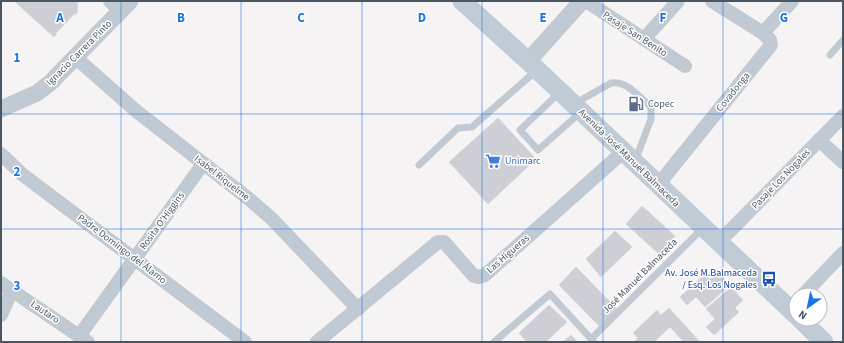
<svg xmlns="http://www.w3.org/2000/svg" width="844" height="343" font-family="'Source Sans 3',sans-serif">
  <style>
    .building { fill: #cdcfd5; stroke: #d7d9de }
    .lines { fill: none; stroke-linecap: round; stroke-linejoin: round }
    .service { stroke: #c1cad2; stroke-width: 7 }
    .minor { stroke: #c1cad2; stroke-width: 14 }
    .tertiary { stroke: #c1cad2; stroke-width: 17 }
    .secondary { stroke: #c1cbd6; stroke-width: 19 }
    .grid { fill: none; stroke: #1a73e8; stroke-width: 1; stroke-opacity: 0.55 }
    .labels { text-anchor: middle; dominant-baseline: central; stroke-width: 3; stroke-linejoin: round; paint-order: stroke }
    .street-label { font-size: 10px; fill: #4a5661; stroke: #fff }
    .service-label { font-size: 10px; fill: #4e5e75; stroke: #fff; text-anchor: start }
    .shop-label { font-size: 10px; fill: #366cbe; stroke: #fff; text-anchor: start }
    .transit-label { font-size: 10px; fill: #164399; stroke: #fff; text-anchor: end }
    .grid-label { font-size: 13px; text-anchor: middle; font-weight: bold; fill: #1a73e8; stroke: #fff; stroke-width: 3; stroke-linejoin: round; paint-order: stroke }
  </style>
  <rect width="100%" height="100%" fill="#f5f3f3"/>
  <g class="building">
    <path d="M14 1H78L77 14H74L56 33V35L54 37Z"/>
    <path d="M498 118 536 159 488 204 449 162Z"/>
    <path d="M642 206 675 236 659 254 626 224Z"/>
    <path d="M615 231 632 247 601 277 586 259Z"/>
    <path d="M576 267 617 309 599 326 559 285Z"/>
    <path d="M718 272 730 285 705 307 696 297 687 305 680 297 705 274 710 279Z"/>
    <path d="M731 287 743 300 735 308 739 312 714 335 706 327 715 319 706 309Z"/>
    <path d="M549 305 567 322 546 342H527L519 333Z"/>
    <path d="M669 308 700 342H682L683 341 670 327 654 342H634L638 338 633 333 657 310 661 315Z"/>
    <path d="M571 335 578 342H563Z"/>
  </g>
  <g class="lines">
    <g class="service">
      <path d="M830 55 843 40"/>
      <path d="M560 92 520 130 538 150 581 112"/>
      <path d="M574 104 611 83C627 80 640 98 651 107V119L635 161"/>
      <path d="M419 165 458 128 472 127 537 70"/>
      <path d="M591 339 703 228"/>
      <path d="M494 342 550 294 594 342"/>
    </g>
    <g class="minor">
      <path d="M110 1 121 11"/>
      <path d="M586 1 685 66"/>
      <path d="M763 33 792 1"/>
      <path d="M644 39 678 1"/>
      <path d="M75 57 135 110 249 199 272 219 358 309"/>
      <path d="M819 140 843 162"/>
      <path d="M1 154 23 175 245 342"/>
      <path d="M658 185 771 45 770 40 763 33 712 1"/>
      <path d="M719 242 843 116"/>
      <path d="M1 283 88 342"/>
      <path d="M803 295 843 253"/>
      <path d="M1 315 12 290"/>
      <path d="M79 336 203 164"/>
      <path d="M317 342 438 242H444L474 276 478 277 485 275 623 152"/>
    </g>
    <g class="tertiary">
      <path d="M528 61 582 1"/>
      <path d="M1 109 37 93 50 83 130 1"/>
    </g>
    <g class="secondary">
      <path d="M462 1 528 61 796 315"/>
      <path d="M800 319 824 342"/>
    </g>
  </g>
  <path class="grid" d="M121 1V342M241 1V342M362 1V342M482 1V342M603 1V342M723 1V342M1 114H843M1 229H843"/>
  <defs>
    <g id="fuel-bare" transform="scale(1.2)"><path d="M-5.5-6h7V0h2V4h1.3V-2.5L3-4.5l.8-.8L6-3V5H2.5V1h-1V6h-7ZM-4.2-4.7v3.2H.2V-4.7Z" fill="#5c6f8a" stroke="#fff" stroke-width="2.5" paint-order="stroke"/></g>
    <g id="supermarket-bare" transform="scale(1.2)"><path d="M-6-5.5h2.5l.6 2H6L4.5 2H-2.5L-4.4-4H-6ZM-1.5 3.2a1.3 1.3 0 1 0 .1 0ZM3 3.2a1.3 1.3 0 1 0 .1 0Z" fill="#3f7fe0" stroke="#fff" stroke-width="2.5" paint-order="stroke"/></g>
    <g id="bus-bare" transform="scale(1.2)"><path d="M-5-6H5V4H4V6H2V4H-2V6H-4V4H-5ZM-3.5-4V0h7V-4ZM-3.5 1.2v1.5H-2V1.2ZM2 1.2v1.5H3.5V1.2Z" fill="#1a4fb4" stroke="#fff" stroke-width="2.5" paint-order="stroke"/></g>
  </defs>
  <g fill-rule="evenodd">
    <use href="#fuel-bare" x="636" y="104"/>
    <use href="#supermarket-bare" x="493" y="161"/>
    <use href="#bus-bare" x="769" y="279"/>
  </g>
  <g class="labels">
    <g class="street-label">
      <text transform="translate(635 34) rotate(33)">Pasaje San Benito</text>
      <text transform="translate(79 53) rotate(-45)">Ignacio Carrera Pinto</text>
      <text transform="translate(733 92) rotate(-51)">Covadonga</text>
      <text transform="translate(629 158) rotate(44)">Avenida José Manuel Balmaceda</text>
      <text transform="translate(222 178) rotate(38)">Isabel Riquelme</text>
      <text transform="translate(781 179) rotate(-46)">Pasaje Los Nogales</text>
      <text transform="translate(162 221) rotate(-54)">Rosita O'Higgins</text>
      <text transform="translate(122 249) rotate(37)">Padre Domingo del Álamo</text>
      <text transform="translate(508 254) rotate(-41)">Las Higueras</text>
      <text transform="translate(640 276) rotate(-45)">José Manuel Balmaceda</text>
      <text transform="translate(45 312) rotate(34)">Lautaro</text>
    </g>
    <g class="service-label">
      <text x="648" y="104">Copec</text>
    </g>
    <g class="shop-label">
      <text x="505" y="161">Unimarc</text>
    </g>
    <g class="transit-label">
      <text x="757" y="273">Av. José M.Balmaceda<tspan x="757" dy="12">/ Esq. Los Nogales</tspan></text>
    </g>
  </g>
  <g class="grid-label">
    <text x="60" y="22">A</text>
    <text x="181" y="22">B</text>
    <text x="301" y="22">C</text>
    <text x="422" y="22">D</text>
    <text x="543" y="22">E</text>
    <text x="663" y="22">F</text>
    <text x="784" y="22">G</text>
    <text x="17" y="62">1</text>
    <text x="17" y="176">2</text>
    <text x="17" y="290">3</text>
  </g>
  <rect width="844" height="343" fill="none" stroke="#4a5661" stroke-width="4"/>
  <g transform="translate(808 307) rotate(213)"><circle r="19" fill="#ffffff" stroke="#b7bbc0"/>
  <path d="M0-3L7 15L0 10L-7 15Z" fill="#1a73e8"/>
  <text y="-6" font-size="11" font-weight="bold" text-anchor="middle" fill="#4a5661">N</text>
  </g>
</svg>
